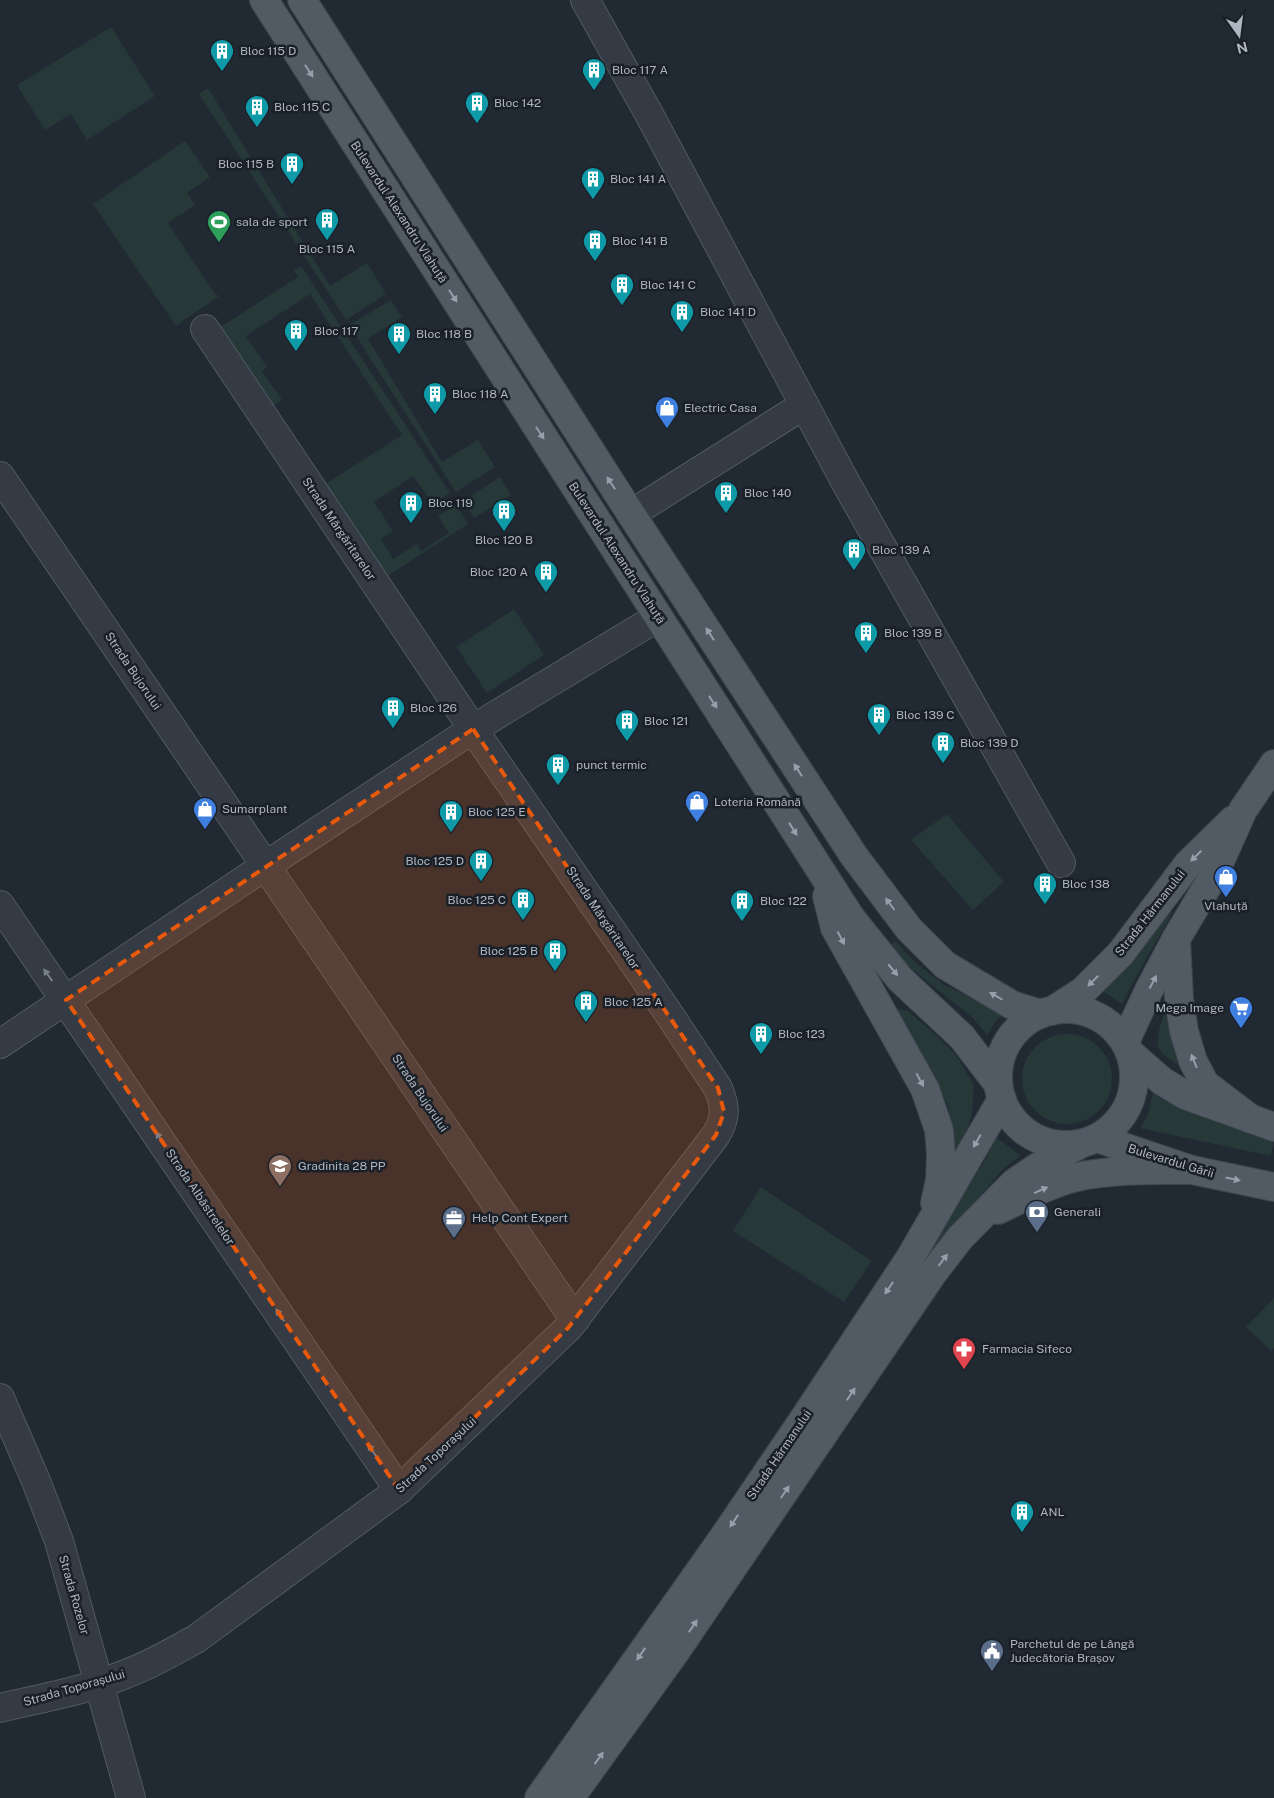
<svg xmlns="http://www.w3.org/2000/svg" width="1274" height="1798" font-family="'Public Sans',sans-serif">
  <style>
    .green { fill: #273838 }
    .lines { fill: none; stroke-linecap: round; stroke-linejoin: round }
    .minor-casing { stroke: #515962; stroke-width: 30 }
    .major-casing { stroke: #3d444d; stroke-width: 30 }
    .minor { stroke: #343b44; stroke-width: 28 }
    .major { stroke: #525a64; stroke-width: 28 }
    .oneway { fill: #979faa }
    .oneway2 { fill: #777f89 }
    .marked { fill: #e8590c; fill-opacity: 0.2; stroke: #e8590c; stroke-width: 4; stroke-dasharray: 10 6; stroke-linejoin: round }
    .labels { text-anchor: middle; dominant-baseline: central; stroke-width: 5; stroke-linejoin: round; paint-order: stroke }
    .poi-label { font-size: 12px; fill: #aeb6c1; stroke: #1a2028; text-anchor: start }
    .street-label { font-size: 12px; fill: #aeb6c1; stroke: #1a2028 }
  </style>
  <rect width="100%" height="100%" fill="#212933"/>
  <g class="green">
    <path d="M111 27 155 96 87 140 71 114 45 130 17 85Z"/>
    <path d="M208 88 330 286 367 263 386 294 346 320 199 94Z"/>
    <path d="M185 141 210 177 187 193 195 205 168 223 215 294 219 296 176 326 93 204Z"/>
    <path d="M301 266 450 493 433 504 413 476 374 502 393 531 381 539 393 559 417 544 421 551 449 533 438 516 456 505 468 524 389 575 385 576 324 485 402 435 310 294 246 336 267 367 262 371 282 400 267 410 213 332 298 277 294 270Z"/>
    <path d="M391 300 402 317 368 339 442 462 478 440 495 467 456 492 349 325Z"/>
    <path d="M500 477 511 495 474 518 463 501Z"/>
    <path d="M514 609 544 655 487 693 457 648 450 651Z"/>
    <path d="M947 814 1004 882 973 910 911 840Z"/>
    <path d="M1172 911V914L1144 962 1122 1004 1100 989 1123 969Z"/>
    <path d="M895 941 915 962 943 984 1003 1014 994 1024 987 1035 973 1018 912 969 889 946Z"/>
    <path d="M1170 999 1193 1073C1182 1067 1163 1058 1158 1046 1155 1036 1166 1008 1170 999Z"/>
    <path d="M895 1008 908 1011 935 1034 956 1055 974 1085 972 1113 967 1131 958 1146 954 1149 948 1105Z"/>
    <circle cx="1067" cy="1079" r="45"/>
    <path d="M1153 1092 1274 1141 1271 1156 1140 1128 1148 1115Z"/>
    <path d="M996 1137 1021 1156 1004 1168 933 1251 930 1249 985 1160Z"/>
    <path d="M761 1187 872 1261 844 1302 733 1231Z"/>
    <path d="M1274 1298V1348L1271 1351 1246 1327Z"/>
  </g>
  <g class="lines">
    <g class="minor-casing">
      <g id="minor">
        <path d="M585 0 649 114 847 485 1061 863"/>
        <path d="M0 476 575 1320"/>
        <path d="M631 514 804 405"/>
        <path d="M0 905 399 1490"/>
        <path d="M0 1044 265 866 473 729 658 617"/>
        <path d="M0 1398 36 1481 59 1541 131 1798"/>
        <path d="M0 1708C41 1698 84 1691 123 1675 149 1666 172 1652 196 1639L399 1490 568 1328 716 1135C726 1118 726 1107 718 1088L667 1011 473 729 205 329"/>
      </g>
    </g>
    <g class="major-casing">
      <g id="major">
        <path d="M264 0 851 918 900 979 962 1037 998 1084"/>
        <path d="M302 0 631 514 854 856 909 929 945 965 1012 1005 1041 1014"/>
        <path d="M827 896 835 928 925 1089 939 1130 941 1155 940 1180 935 1203"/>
        <path d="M1176 939 1179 999 1184 1031 1193 1061 1205 1084 1251 1119"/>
        <circle cx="1066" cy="1077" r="68"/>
        <path d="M1052 1011 1083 991 1121 953 1188 864 1233 820"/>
        <path d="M1125 1042 1149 990 1176 939 1214 875 1243 810 1274 764"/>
        <path d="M1130 1053 1162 1081 1185 1095 1274 1127"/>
        <path d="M1097 1138 1192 1170 1274 1187"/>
        <path d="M998 1210C1023 1198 1049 1184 1077 1177 1114 1169 1154 1170 1192 1170"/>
        <path d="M539 1798 723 1538 801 1423 910 1258 1002 1099"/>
        <path d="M570 1798 676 1651 933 1273 960 1238 1014 1183 1036 1168 1079 1145"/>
      </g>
    </g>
    <use href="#minor" class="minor"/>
    <use href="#major" class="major"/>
  </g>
  <defs><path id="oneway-solid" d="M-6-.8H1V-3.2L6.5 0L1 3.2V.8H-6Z" transform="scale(1.25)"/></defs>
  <g class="oneway">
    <use href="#oneway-solid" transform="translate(309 71) rotate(57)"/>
    <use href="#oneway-solid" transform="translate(453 296) rotate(57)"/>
    <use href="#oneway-solid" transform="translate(540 433) rotate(57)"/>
    <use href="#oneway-solid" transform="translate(611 483) rotate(-123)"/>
    <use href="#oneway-solid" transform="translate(710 634) rotate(-123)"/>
    <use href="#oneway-solid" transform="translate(713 702) rotate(57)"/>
    <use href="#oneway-solid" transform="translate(798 770) rotate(-123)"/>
    <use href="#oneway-solid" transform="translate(793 829) rotate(58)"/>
    <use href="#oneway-solid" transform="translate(1196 856) rotate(136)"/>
    <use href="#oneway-solid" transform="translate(890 904) rotate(-127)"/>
    <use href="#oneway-solid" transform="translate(841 938) rotate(62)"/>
    <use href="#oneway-solid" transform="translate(893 970) rotate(50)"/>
    <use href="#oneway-solid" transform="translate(1093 981) rotate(135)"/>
    <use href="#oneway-solid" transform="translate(1153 982) rotate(-62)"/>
    <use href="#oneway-solid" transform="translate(996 996) rotate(-150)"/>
    <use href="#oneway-solid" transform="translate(1194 1061) rotate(-112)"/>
    <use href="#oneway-solid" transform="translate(920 1080) rotate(62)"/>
    <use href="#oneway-solid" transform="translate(977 1141) rotate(120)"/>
    <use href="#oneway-solid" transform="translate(1233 1179) rotate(12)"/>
    <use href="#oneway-solid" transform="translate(1041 1190) rotate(-24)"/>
    <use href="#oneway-solid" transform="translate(943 1260) rotate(-53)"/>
    <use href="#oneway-solid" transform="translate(889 1288) rotate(124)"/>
    <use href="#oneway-solid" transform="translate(851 1394) rotate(-56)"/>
    <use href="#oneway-solid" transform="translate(785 1492) rotate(-56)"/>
    <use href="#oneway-solid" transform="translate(734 1521) rotate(124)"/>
    <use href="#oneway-solid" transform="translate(693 1626) rotate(-56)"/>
    <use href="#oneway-solid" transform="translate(641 1654) rotate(125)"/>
    <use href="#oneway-solid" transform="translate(599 1758) rotate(-54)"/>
  </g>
  <g class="oneway2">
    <use href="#oneway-solid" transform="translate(48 975) rotate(-125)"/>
    <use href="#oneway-solid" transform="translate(160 1138) rotate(-124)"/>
    <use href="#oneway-solid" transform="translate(280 1315) rotate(-124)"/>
    <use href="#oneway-solid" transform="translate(372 1450) rotate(-124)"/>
  </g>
  <path class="marked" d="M473 729 718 1088 724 1112 716 1135 568 1328 399 1490 66 1000Z"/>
  <defs>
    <g id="building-pin" transform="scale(1.25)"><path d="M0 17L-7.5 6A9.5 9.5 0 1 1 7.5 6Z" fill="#0f9aa8" stroke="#1a2028"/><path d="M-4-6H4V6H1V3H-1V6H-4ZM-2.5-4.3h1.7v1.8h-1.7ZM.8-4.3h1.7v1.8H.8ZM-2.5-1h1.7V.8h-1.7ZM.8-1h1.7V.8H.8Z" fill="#fff"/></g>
    <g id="stadium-pin" transform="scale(1.25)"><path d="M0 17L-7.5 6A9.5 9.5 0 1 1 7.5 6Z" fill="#2e9e5b" stroke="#1a2028"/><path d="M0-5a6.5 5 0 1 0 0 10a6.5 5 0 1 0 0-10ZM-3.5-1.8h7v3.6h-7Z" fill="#fff"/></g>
    <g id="shop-pin" transform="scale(1.25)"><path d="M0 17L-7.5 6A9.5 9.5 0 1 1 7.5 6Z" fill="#3f7fe0" stroke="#1a2028"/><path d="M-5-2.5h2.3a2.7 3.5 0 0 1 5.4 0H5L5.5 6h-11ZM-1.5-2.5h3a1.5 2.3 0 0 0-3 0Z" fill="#fff"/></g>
    <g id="supermarket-pin" transform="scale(1.25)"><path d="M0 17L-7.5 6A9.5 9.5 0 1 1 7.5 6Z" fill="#3f7fe0" stroke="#1a2028"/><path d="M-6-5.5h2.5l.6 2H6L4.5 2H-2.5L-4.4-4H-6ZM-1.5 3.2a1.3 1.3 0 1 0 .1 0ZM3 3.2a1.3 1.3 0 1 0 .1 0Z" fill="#fff"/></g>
    <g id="school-pin" transform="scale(1.25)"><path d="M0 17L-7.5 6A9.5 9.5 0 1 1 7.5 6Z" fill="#8d6e63" stroke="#1a2028"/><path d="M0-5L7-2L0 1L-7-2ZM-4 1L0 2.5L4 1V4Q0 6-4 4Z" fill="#fff"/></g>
    <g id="bank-pin" transform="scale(1.25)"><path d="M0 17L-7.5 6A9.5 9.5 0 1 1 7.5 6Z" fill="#5c6f8a" stroke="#1a2028"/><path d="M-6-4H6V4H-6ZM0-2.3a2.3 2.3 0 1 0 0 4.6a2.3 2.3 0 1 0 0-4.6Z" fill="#fff"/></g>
    <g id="office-pin" transform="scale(1.25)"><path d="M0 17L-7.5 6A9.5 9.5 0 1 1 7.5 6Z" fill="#5c6f8a" stroke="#1a2028"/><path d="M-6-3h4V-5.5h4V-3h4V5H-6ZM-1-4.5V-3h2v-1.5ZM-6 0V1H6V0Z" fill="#fff"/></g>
    <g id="pharmacy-pin" transform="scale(1.25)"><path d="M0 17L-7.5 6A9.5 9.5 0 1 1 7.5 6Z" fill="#e0444e" stroke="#1a2028"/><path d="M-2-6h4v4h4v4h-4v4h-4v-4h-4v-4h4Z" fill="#fff"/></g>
    <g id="civic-pin" transform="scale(1.25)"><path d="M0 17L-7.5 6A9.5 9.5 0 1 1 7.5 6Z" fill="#5c6f8a" stroke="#1a2028"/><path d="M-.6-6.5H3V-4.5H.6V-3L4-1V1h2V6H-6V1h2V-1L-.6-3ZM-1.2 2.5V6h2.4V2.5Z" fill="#fff"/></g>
  </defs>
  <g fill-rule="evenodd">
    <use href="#building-pin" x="222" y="51"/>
    <use href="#building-pin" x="594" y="70"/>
    <use href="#building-pin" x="477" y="103"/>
    <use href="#building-pin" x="257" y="107"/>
    <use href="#building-pin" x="292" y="164"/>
    <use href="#building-pin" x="593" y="179"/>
    <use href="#building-pin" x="327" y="220"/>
    <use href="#stadium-pin" x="219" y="222"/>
    <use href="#building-pin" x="595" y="241"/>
    <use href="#building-pin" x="622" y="285"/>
    <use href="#building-pin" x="682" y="312"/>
    <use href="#building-pin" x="296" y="331"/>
    <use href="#building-pin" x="399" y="334"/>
    <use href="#building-pin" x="435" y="394"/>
    <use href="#shop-pin" x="667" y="408"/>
    <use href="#building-pin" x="726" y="493"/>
    <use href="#building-pin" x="411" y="503"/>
    <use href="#building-pin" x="504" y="511"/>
    <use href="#building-pin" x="854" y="550"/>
    <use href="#building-pin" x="546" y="572"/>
    <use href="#building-pin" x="866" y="633"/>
    <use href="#building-pin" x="393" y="708"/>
    <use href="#building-pin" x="879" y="715"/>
    <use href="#building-pin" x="627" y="721"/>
    <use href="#building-pin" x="943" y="743"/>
    <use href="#building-pin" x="558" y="765"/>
    <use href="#shop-pin" x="697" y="802"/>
    <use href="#shop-pin" x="205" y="809"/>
    <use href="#building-pin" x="451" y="812"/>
    <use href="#building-pin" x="481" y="861"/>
    <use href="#shop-pin" x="1226" y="877"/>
    <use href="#building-pin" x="1045" y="884"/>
    <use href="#building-pin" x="523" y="900"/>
    <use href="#building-pin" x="742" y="901"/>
    <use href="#building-pin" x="555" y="951"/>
    <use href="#building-pin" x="586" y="1002"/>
    <use href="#supermarket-pin" x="1241" y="1008"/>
    <use href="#building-pin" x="761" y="1034"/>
    <use href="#school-pin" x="280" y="1166"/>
    <use href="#bank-pin" x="1037" y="1212"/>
    <use href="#office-pin" x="454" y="1218"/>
    <use href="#pharmacy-pin" x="964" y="1349"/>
    <use href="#building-pin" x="1022" y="1512"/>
    <use href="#civic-pin" x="992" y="1651"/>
  </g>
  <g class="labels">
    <g class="poi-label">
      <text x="240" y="51">Bloc 115 D</text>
      <text x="612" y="70">Bloc 117 A</text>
      <text x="494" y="103">Bloc 142</text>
      <text x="274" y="107">Bloc 115 C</text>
      <text x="274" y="164" text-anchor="end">Bloc 115 B</text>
      <text x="610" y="179">Bloc 141 A</text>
      <text x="236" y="222">sala de sport</text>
      <text x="612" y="241">Bloc 141 B</text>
      <text x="327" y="249" text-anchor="middle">Bloc 115 A</text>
      <text x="640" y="285">Bloc 141 C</text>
      <text x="700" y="312">Bloc 141 D</text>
      <text x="314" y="331">Bloc 117</text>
      <text x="416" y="334">Bloc 118 B</text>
      <text x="452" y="394">Bloc 118 A</text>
      <text x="684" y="408">Electric Casa</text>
      <text x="744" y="493">Bloc 140</text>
      <text x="428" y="503">Bloc 119</text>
      <text x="504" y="540" text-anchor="middle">Bloc 120 B</text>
      <text x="872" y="550">Bloc 139 A</text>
      <text x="528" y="572" text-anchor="end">Bloc 120 A</text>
      <text x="884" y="633">Bloc 139 B</text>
      <text x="410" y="708">Bloc 126</text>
      <text x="896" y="715">Bloc 139 C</text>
      <text x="644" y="721">Bloc 121</text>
      <text x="960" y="743">Bloc 139 D</text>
      <text x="576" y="765">punct termic</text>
      <text x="714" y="802">Loteria Română</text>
      <text x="222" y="809">Sumarplant</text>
      <text x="468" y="812">Bloc 125 E</text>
      <text x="464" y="861" text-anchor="end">Bloc 125 D</text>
      <text x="1062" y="884">Bloc 138</text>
      <text x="506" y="900" text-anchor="end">Bloc 125 C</text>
      <text x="760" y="901">Bloc 122</text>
      <text x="1226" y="906" text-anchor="middle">Vlahuță</text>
      <text x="538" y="951" text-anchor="end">Bloc 125 B</text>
      <text x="604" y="1002">Bloc 125 A</text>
      <text x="1224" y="1008" text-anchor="end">Mega Image</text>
      <text x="778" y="1034">Bloc 123</text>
      <text x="298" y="1166">Gradinita 28 PP</text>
      <text x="1054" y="1212">Generali</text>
      <text x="472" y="1218">Help Cont Expert</text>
      <text x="982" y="1349">Farmacia Sifeco</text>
      <text x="1040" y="1512">ANL</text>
      <text x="1010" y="1644">Parchetul de pe Lângă<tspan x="1010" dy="14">Judecătoria Brașov</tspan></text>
    </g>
    <g class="street-label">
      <text transform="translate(399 212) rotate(57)">Bulevardul Alexandru Vlahuță</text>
      <text transform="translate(339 529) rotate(56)">Strada Mărgăritarelor</text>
      <text transform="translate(617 553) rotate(57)">Bulevardul Alexandru Vlahuță</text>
      <text transform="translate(133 671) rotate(56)">Strada Bujorului</text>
      <text transform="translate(1150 913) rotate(-52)">Strada Hărmanului</text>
      <text transform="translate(603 918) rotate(56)">Strada Mărgăritarelor</text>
      <text transform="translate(420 1093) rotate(56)">Strada Bujorului</text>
      <text transform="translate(1171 1161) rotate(17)">Bulevardul Gării</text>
      <text transform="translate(200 1197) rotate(56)">Strada Albăstrelelor</text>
      <text transform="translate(436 1455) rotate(-43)">Strada Toporașului</text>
      <text transform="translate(779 1455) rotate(-56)">Strada Hărmanului</text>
      <text transform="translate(74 1595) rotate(74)">Strada Rozelor</text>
      <text transform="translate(74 1688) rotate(-16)">Strada Toporașului</text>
    </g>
  </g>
  <g transform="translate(1239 35) rotate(166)" stroke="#1a2028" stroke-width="4" paint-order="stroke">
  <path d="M0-4L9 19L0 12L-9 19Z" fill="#aeb6c1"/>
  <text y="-8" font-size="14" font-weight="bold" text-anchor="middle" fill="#aeb6c1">N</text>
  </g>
</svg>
